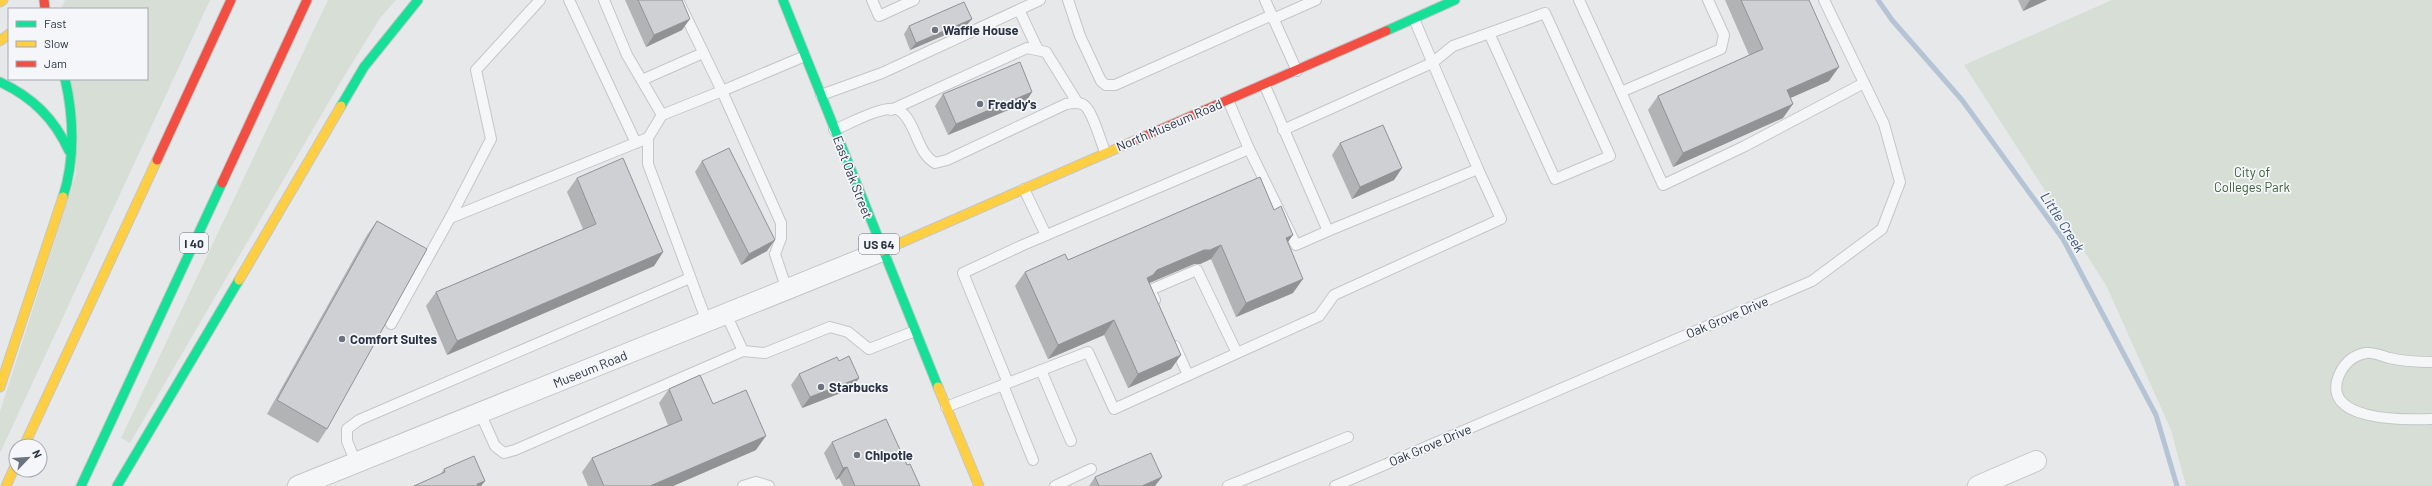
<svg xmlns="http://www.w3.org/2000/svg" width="2432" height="486" font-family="Barlow,sans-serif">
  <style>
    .green { fill: #d6ded6 }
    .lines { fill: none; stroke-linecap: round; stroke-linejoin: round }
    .stream { stroke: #b4c4d5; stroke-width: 5 }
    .lane-casing { stroke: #c4c6c8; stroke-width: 12 }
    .street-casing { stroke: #c4c6c8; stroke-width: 22 }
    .fast-casing { stroke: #c4c6c8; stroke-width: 11 }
    .slow-casing { stroke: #c4c6c8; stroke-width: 11 }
    .jam-casing { stroke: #c4c6c8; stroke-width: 11 }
    .lane { stroke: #f5f6f7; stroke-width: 10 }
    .street { stroke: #f5f6f7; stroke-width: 20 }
    .fast { stroke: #16e098; stroke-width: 9 }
    .slow { stroke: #ffcf43; stroke-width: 9 }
    .jam { stroke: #f24e42; stroke-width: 9 }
    .wall { fill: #b1b3b5 }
    .shaded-wall { fill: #909294 }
    .building { fill: #ced0d3; stroke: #909294 }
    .poi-dot { fill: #6c737f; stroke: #f4f6f9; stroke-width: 1.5 }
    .labels { text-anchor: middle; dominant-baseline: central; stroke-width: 3.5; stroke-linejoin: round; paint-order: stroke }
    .shield { fill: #f4f6f9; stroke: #676e7b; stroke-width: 1 }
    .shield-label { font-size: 12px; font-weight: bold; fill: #2b3445 }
    .poi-label { font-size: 13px; font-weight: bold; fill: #2b3445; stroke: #f4f6f9; text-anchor: start }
    .street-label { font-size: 13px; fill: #2b3445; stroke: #f4f6f9 }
    .park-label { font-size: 13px; fill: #3f6138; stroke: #f4f6f9 }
    .water-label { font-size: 14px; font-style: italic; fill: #34527a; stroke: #f4f6f9 }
  </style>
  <rect width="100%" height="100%" fill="#e6e8ea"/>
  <g class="green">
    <path d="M65 0H210L0 453V412L76 174 70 79H147V9H61Z"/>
    <path d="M328 0H396L380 18 337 88 130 443 121 438Z"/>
    <path d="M2112 0H2432V486H2186L2171 430 2106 285 1964 65Z"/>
  </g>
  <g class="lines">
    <path class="stream" d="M1878 0 1892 20 1962 100 2063 239 2156 415 2177 486"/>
    <g class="lane-casing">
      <g id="lane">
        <path d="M569 0 636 143"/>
        <path d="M604 0 627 55 662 115"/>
        <path d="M678 0 722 91 805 56"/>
        <path d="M872 0 879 16 914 0"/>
        <path d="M1068 0 1080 36 1101 81 1106 85H1115L1272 15"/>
        <path d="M1265 0 1297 71"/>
        <path d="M1579 0 1621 92 1721 49 1724 35 1708 0"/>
        <path d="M1019 10 1038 50"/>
        <path d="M1273 19 1316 0"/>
        <path d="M642 80 703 53"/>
        <path d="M1265 86 1328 231 1478 169 1414 19"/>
        <path d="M1621 92 1663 185 1745 146 1864 83"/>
        <path d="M821 95 882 73 1040 0"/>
        <path d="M1228 100 1249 149"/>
        <path d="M891 110 1027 48 1046 52 1077 102"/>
        <path d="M834 130C849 124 881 106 896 109 907 112 913 129 917 138 922 149 925 157 935 163L947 160 1066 104C1072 103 1080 101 1085 106 1093 113 1101 142 1105 152"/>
        <path d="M1283 130 1432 63 1453 46 1545 13 1610 156 1555 179 1489 33"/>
        <path d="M1024 189 1046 235"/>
        <path d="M450 218 491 139 476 70 540 0"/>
        <path d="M1155 300 1150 290 1197 270 1237 353"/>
        <path d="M726 314 743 351"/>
        <path d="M707 322 648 164V138L662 115 722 91 781 223V238L775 254 787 290"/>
        <path d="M391 324 450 218 648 138"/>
        <path d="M1175 346 1188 375"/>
        <path d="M2432 362C2418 362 2403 361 2389 358 2382 356 2374 352 2366 353 2354 355 2346 361 2340 373 2317 422 2405 420 2432 419"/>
        <path d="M1041 370 1071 441"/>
        <path d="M1008 383 1088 352 1114 409 1319 316 1334 295 1501 219 1478 169"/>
        <path d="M1003 385 1033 460"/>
        <path d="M946 407 1008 383 963 273 1023 245 1249 149 1296 245 1328 231"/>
        <path d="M480 413 495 446 504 453 515 450 743 351 765 353 830 327 848 332 869 349 915 331"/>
        <path d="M356 463 347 441V429L359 420 690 278"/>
        <path d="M743 486 756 482 769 486"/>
        <path d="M1055 486 1091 469"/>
        <path d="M1228 486 1348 437"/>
        <path d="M1335 486 1812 281 1882 229 1900 182 1884 124 1824 0"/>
      </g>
    </g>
    <g class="street-casing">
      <g id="street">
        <path d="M298 486 882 251"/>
        <path d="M1978 486 2036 461"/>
      </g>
    </g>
    <g class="fast-casing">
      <g id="fast">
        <path d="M783 0 938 387"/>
        <path d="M1386 31 1455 0"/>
        <path d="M0 82C32 97 54 118 69 151"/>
        <path d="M341 106 364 67 418 0"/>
        <path d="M63 197C75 160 74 117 65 79"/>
        <path d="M81 486 222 183"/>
        <path d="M117 486 239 280"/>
      </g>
    </g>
    <g class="slow-casing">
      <g id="slow">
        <path d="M0 2 3 0"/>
        <path d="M0 41 9 34"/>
        <path d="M882 251 1136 140"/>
        <path d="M239 280 341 106"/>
        <path d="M0 387 63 197"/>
        <path d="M938 387 979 486"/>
        <path d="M24 446 157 160"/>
        <path d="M6 486 16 464"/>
      </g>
    </g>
    <g class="jam-casing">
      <g id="jam">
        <path d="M44 0 45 9"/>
        <path d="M1136 140 1386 31"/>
        <path d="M157 160 231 0"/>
        <path d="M222 183 307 0"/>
      </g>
    </g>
    <use href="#lane" class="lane"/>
    <use href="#street" class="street"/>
    <use href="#fast" class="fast"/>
    <use href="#slow" class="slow"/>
    <use href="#jam" class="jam"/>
  </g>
  <g class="wall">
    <path d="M625 0H682V30L646 47Z"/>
    <path d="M1725 0H1809L1829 81 1790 98 1783 118 1673 167 1648 110 1658 96 1749 55Z"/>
    <path d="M2018 0H2047L2023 11Z"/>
    <path d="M909 26H966L910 50 904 34Z"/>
    <path d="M1032 92 1025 103 948 135 935 106 943 94Z"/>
    <path d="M1340 143 1402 168 1394 180 1352 199 1332 155Z"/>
    <path d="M702 161 767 251 741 265 695 172Z"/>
    <path d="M1260 177 1287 242 1293 293 1236 317 1211 259 1200 264H1194L1149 283 1181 355 1171 369 1128 388 1104 335 1048 359 1015 286 1025 272 1068 260Z"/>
    <path d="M577 178 663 252 654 266 447 355 426 306 436 292 583 229 567 192Z"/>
    <path d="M377 221 327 429 318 443 267 414 367 235Z"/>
    <path d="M839 361 859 378 851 389 802 408 791 385 799 374Z"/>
    <path d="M669 389 713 404 756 450 673 486H588L582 472 592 458 668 425 659 403Z"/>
    <path d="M832 442 907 465 920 486H843L839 478 836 480 824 453Z"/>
    <path d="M444 469 485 481 481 486H414L440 475Z"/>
    <path d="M1095 477 1155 486H1089Z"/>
  </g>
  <g class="shaded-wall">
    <path d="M2030 0H2047L2023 11Z"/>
    <path d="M690 19 682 30 646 47 654 35Z"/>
    <path d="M972 19 966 26 910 50 916 43Z"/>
    <path d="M1839 67 1829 81 1777 104 1787 90Z"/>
    <path d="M1032 92 1025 103 948 135 956 124Z"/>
    <path d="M1793 104 1783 118 1673 167 1683 153Z"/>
    <path d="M1402 168 1394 180 1352 199 1360 187Z"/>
    <path d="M1293 235 1283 249 1286 238Z"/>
    <path d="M775 240 767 251 741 265 749 254Z"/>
    <path d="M1221 245 1211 259 1200 264H1194L1147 284V278L1157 270 1204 250Z"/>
    <path d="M663 252 654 266 447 355 457 341Z"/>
    <path d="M1303 279 1293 293 1236 317 1246 303Z"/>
    <path d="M1114 320 1104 335 1048 359 1058 345Z"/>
    <path d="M1181 355 1171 369 1128 388 1138 374Z"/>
    <path d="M859 378 851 389 802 408 810 397Z"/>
    <path d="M766 436 756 450 673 486H650Z"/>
    <path d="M847 467 839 478 836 480 843 468Z"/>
    <path d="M1162 477 1155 486H1142Z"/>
    <path d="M485 481 481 486H476L477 484Z"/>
  </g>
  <g class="building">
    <path d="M638 0H682L690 19 654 35Z"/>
    <path d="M1741 0H1809L1839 67 1787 90 1793 104 1683 153 1658 96 1763 49Z"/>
    <path d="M964 2 972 19 916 43 909 26Z"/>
    <path d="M1020 62 1032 92 956 124 943 94Z"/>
    <path d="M1383 125 1402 168 1360 187 1340 143Z"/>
    <path d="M729 148 775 240 749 254 702 161Z"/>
    <path d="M623 158 663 252 457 341 436 292 596 224 577 178Z"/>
    <path d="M1260 177 1274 210 1281 206 1293 235 1286 238 1303 279 1246 303 1221 245 1210 250H1204L1157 270 1153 275 1147 278 1181 355 1138 374 1114 320 1058 345 1025 272 1065 254 1068 260Z"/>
    <path d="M377 221 427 249 327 429 277 400Z"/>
    <path d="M849 356 859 378 810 397 799 374 837 357 839 361Z"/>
    <path d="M700 375 713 404 746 390 766 436 650 486H604L592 458 682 420 669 389Z"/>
    <path d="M886 419 907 465 910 464 920 486H855L847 467 843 468 832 442Z"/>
    <path d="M1151 453 1162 477 1142 486H1099L1095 477Z"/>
    <path d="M474 456 485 481 477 484 478 486H414L445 472 444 469Z"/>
  </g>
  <g class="poi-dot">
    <circle cx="935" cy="30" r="4"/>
    <circle cx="980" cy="104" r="4"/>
    <circle cx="342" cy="339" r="4"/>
    <circle cx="821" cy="387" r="4"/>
    <circle cx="857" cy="455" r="4"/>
  </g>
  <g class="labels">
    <g class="shield">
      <rect x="180" y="233" width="28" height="20" rx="3"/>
      <rect x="859" y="234" width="40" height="20" rx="3"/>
    </g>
    <g class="shield-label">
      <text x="194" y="243">I 40</text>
      <text x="879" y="244">US 64</text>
    </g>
    <g class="poi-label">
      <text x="943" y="30">Waffle House</text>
      <text x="988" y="104">Freddy's</text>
      <text x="350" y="339">Comfort Suites</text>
      <text x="829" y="387">Starbucks</text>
      <text x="865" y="455">Chipotle</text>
    </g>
    <g class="street-label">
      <text transform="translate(1169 125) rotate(-23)">North Museum Road</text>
      <text transform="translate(853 177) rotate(69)">East Oak Street</text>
      <text transform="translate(1727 317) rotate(-23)">Oak Grove Drive</text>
      <text transform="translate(590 369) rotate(-22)">Museum Road</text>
      <text transform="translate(1430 445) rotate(-23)">Oak Grove Drive</text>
    </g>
    <g class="park-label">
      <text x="2252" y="172">City of<tspan x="2252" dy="15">Colleges Park</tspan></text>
    </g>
    <g class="water-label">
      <text transform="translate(2063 222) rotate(57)">Little Creek</text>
    </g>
  </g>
  <rect x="8" y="8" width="140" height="72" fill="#f4f6f9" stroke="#a4a8b1"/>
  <rect x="16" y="21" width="20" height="6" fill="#16e098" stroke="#a4a8b1"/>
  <text x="44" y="28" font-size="12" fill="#2b3445">Fast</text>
  <rect x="16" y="41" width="20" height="6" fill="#ffcf43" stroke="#a4a8b1"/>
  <text x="44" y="48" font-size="12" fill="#2b3445">Slow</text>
  <rect x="16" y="61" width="20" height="6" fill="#f24e42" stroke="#a4a8b1"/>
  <text x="44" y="68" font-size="12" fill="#2b3445">Jam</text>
  <g transform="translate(28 458) rotate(65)"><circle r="19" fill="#f4f6f9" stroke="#a4a8b1"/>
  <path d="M0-3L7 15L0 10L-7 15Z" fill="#6c737f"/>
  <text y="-6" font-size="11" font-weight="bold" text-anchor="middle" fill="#2b3445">N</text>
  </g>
</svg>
